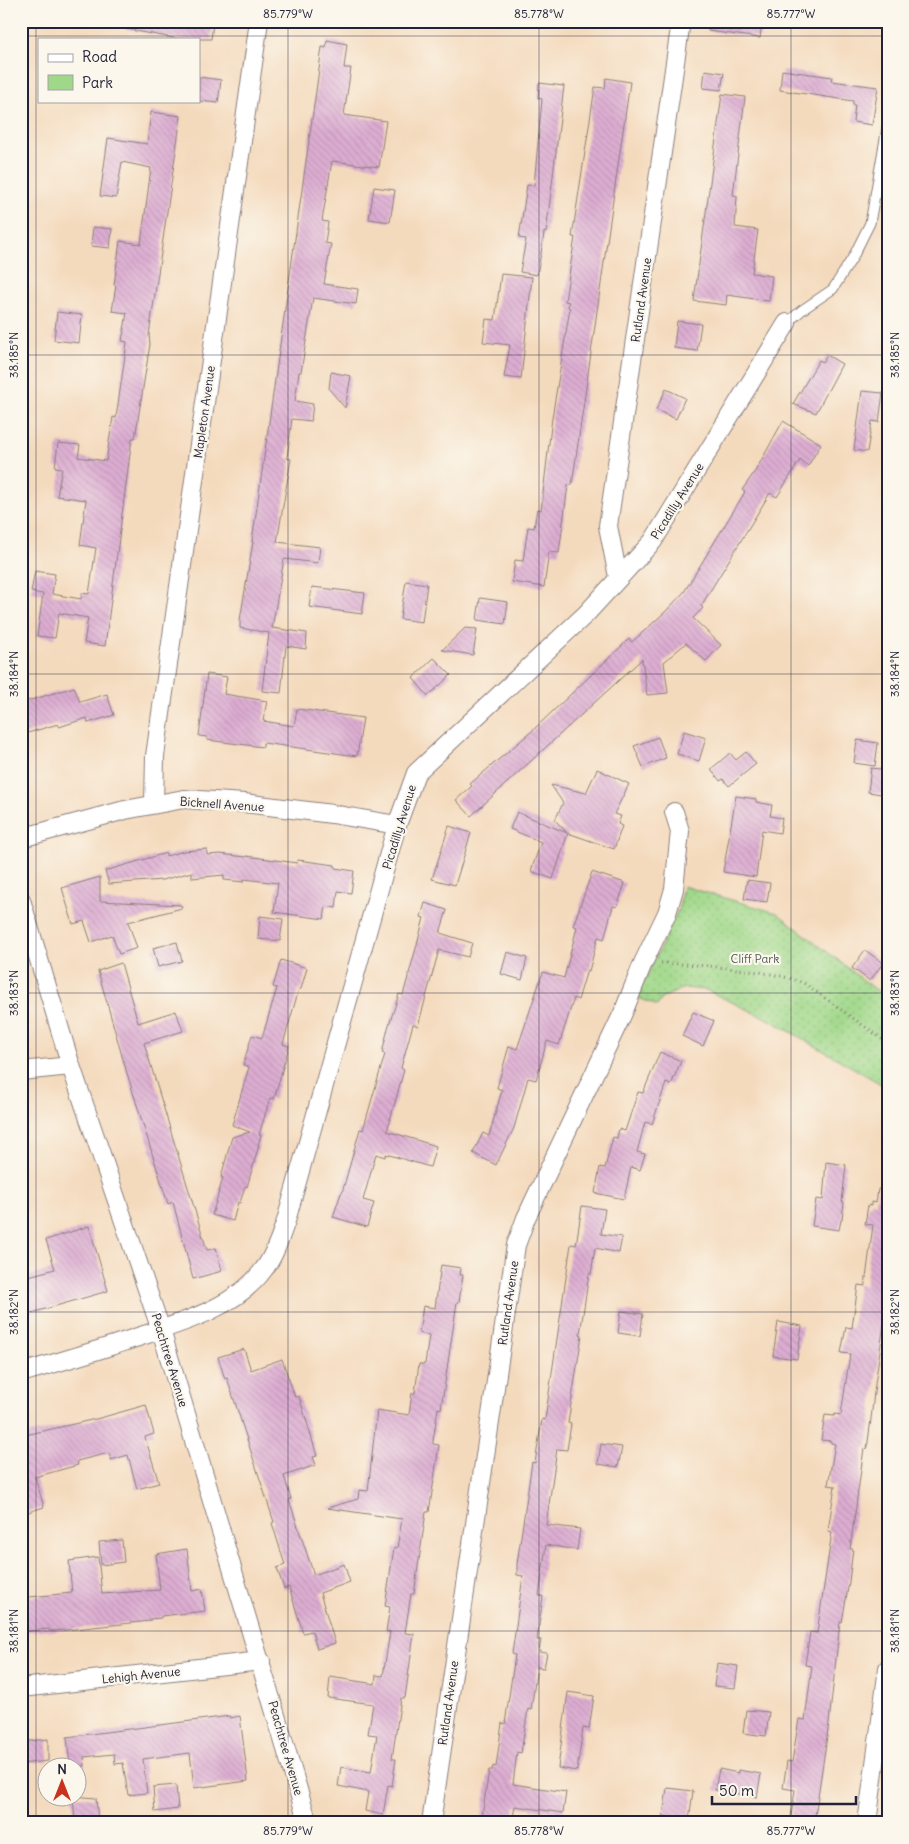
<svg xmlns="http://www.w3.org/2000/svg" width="909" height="1844" font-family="Delius,sans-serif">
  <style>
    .green { fill: url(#green-dots); stroke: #617d62 }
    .building { fill: url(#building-back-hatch) }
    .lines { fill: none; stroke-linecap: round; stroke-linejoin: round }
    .service-casing { stroke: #8b7e7c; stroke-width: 11 }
    .minor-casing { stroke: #8b7e7c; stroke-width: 20 }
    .path { stroke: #8b7e7c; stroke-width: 3; stroke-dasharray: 1 4; stroke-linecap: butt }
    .service { stroke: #fff; stroke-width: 9 }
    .minor { stroke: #fff; stroke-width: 18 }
    .ticks { fill: none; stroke: #22223b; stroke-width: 1; stroke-opacity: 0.45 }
    .labels { text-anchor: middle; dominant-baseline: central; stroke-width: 4.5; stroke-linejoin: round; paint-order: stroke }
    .street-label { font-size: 12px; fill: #22223b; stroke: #fbf7ec }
    .park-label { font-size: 12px; fill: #485953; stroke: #fbf7ec }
    .neatline { fill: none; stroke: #22223b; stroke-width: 2 }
    .ticks-label { font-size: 12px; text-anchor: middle; fill: #22223b }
  </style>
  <defs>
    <pattern id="green-dots" width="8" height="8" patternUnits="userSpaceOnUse" patternTransform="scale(1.25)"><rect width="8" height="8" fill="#a0d88a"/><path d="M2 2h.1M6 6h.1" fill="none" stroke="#8ab978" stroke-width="1.8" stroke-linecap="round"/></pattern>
    <pattern id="building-back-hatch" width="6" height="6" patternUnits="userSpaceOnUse" patternTransform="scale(1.25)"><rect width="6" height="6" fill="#ddadd2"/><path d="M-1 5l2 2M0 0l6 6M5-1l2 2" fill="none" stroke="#bd95b5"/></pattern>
  </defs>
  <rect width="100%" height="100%" fill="#fbf7ec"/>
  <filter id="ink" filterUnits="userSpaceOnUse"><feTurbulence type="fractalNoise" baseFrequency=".02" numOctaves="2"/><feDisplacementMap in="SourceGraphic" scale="10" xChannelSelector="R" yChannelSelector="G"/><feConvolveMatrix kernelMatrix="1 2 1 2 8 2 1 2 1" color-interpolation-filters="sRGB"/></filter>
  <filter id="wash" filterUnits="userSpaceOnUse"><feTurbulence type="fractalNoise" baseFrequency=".0096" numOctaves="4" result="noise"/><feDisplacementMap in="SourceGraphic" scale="20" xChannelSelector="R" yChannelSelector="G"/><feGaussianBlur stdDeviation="1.12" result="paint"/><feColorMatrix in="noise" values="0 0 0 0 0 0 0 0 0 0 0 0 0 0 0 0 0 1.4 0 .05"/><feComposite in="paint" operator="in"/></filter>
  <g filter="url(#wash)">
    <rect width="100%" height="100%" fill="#f4dabd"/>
    <path class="green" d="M683 886 777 913 875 989 888 996V1088L772 1021 706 990 684 988 662 998 657 1006 637 997 679 908Z"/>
    <g id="blocks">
      <g class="building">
        <path d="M127 21H194L213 24 211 39H178L126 29Z"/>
        <path d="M709 21H762L760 38 708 31Z"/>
        <path d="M327 40 347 44 344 68H351L344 115 386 121 379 167 332 161 322 221 328 222 325 243 331 244 324 284 358 289 356 304 313 298 301 372H299L295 401 313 404 311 421 292 419 287 458 291 459 277 542 320 547 318 563 284 559 272 628 307 633 306 649 286 646 281 693 262 691 269 633 240 628V620L253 542H252L317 84 322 47 326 48Z"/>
        <path d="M705 70 724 73 721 90 703 88Z"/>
        <path d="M782 70 832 77 831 81 878 87 872 125 853 122 855 105H853V101L780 90Z"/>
        <path d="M199 77 221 80 218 103 199 101Z"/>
        <path d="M606 78 630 82 572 485H568L559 553 549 552 544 587 512 582 515 560 523 561 528 527 534 528 537 509 541 510 552 418 570 308 568 307 569 302 565 301 575 237H572L595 87 605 88Z"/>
        <path d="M539 83 564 86 546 233 544 232 543 241 537 275 520 272 526 239 519 238 527 185 534 186 542 99 538 98Z"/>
        <path d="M722 94 745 97 733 195 737 196 735 227 758 230 752 273 772 276 769 301 727 295 726 305 694 301Z"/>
        <path d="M151 112 181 116 149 335 150 344 135 438H132L105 646 84 643 88 618 59 613 55 638 37 636 43 594 31 592 35 571 55 574 52 594 81 599 82 593 89 594 96 548 80 545 86 500 57 496 62 468 55 467 58 443 80 445 78 457 106 461 113 417 116 418 127 342 122 341 127 313 112 311 116 285H114L120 241 141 244 151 168 122 162 116 198 100 196 108 138 147 144Z"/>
        <path d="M374 187 395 190 390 222 369 219Z"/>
        <path d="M93 227 112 229 110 248 91 246Z"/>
        <path d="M501 274 532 277 521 379 504 377 510 345 483 342 486 319 495 320Z"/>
        <path d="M57 312 82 315 79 343 54 340Z"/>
        <path d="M677 321 701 324 697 351 674 348Z"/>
        <path d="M827 355 842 364 816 413 793 404 819 360 823 362Z"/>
        <path d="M331 372 351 376 345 408 329 389Z"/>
        <path d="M666 389 685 398 676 419 656 410Z"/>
        <path d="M862 391 883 393 879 422 872 421 867 452 854 450Z"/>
        <path d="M783 421 821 444 808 466 800 460 777 497 770 493 701 606 703 608 693 618 721 645 706 661 686 643 664 662 668 693 647 695 642 659 471 816 456 800 472 786 470 784 532 731 629 639 632 642 665 612 684 592 745 492 742 490 756 470Z"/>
        <path d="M406 581 427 584 422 622 400 619Z"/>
        <path d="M312 587 365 593 362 614 309 607Z"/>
        <path d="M480 598 508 602 505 624 477 620Z"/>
        <path d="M465 628 477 629 473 655 442 650Z"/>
        <path d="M434 658 451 675 428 696 413 678Z"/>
        <path d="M207 674 227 677 224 694 267 701 263 721 294 726 297 709 363 718 357 756 263 743V747L207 740V737L199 736Z"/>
        <path d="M74 687 80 702 107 694 114 715 88 723 87 718 59 727 58 724 21 735V703Z"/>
        <path d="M684 731 706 738 699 761 677 754Z"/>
        <path d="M658 737 666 758 643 767 634 746Z"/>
        <path d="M857 740 878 743 875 766 854 763Z"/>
        <path d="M746 752 756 764 729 786 723 779 720 781 711 769 730 753 736 760Z"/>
        <path d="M871 768 888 770V795L868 792Z"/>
        <path d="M597 769 629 784 614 814 621 816 618 824 622 826 614 849 568 833 553 879 531 871 541 842 510 829 517 812 567 833 555 820 563 803 551 785 586 793Z"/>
        <path d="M736 796 756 799V802L772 805 770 816 782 818 780 833 762 830 756 877 723 872Z"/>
        <path d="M449 826 471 833 455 885 432 879Z"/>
        <path d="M207 849V855L220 854 246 857V856L297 863 298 860 335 865V868L354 871 351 893 338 891 336 908 326 906 324 919 274 912 278 883 244 879V882L224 880V875L192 878V872L162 880 109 884 105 871 166 853V856L184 851Z"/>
        <path d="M592 872 625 883 617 907 613 906 604 939 598 937 589 971 587 970 578 1000 574 998 559 1045 547 1041 536 1080 528 1078 514 1128 496 1165 473 1153 483 1133 489 1136 502 1090 497 1088 509 1046 517 1049 543 972 564 978 577 927 573 926Z"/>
        <path d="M100 877V901L181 905 182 908 128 922 137 948 119 954 112 935 91 942 84 921 73 924 62 888Z"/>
        <path d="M747 880 770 883 767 902 744 899Z"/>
        <path d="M425 903 447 910 440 933 472 943 468 957 439 950 418 1026 413 1024 401 1068 404 1070 387 1131 436 1146 430 1167 386 1154 385 1157 376 1154 363 1200 374 1203 367 1227 333 1217 341 1193H342L360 1129 363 1130 385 1054 382 1053 388 1028 399 994 403 995 415 952 424 918 421 917Z"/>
        <path d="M260 916 283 919 280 941 258 939Z"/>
        <path d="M177 942 182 961 158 967 153 948Z"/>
        <path d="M865 950 883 963 870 981 852 968Z"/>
        <path d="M507 952 527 958 522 980 501 974Z"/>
        <path d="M281 960 307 968 301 989H299L283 1044 289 1046 274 1099 270 1098 259 1135H261L258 1145H259L247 1187 245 1186 240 1203 238 1202 233 1221 212 1215 223 1178 221 1177 232 1137 250 1132 232 1125 249 1067 243 1065 252 1035 262 1038 277 988 273 987Z"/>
        <path d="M121 963 138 1023 176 1011 183 1031 144 1043 207 1250 216 1248 222 1271 193 1279 173 1202 168 1204 126 1070 98 971Z"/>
        <path d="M693 1012 714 1021 703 1046 682 1036Z"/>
        <path d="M660 1052 681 1061 671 1085 666 1083 652 1124 645 1122 637 1152 645 1154 640 1170 631 1167 624 1199 595 1193 600 1167 605 1168 613 1137 617 1138 619 1129 625 1131 638 1092 643 1093Z"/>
        <path d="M826 1162 846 1165 842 1202H844L842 1220H841L839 1230 812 1226 816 1199 823 1200Z"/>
        <path d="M878 1189H888V1297L875 1384 871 1419 867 1449 864 1448 856 1506 850 1549H853L849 1582 842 1622H840L829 1723 814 1823H790L795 1790 783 1788 787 1761 792 1762 799 1719 805 1720 812 1666 805 1665 810 1632 817 1633 832 1532 828 1531 835 1486 828 1485 835 1444 831 1443V1441L821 1440 825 1415 834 1416 835 1414 841 1415 850 1354 841 1353 846 1327 852 1328 858 1285 865 1286 873 1225 865 1224 868 1205 871 1206V1202L876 1203Z"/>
        <path d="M582 1206 605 1209 601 1234 622 1237 619 1253 595 1248 591 1274H589L580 1334 582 1335 568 1423 571 1424 567 1450 557 1449 546 1525 580 1529 577 1550 546 1545 539 1596H543L537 1640H541L539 1652 547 1653 544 1668 537 1667 531 1710 528 1709 521 1753 517 1752 513 1784 566 1792 563 1813 515 1806 512 1823H481L489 1770H492L493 1766 496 1767 502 1723 505 1724 515 1655 512 1654 523 1576 517 1575V1564L532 1462 535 1463 542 1419 545 1420 571 1244 576 1245Z"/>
        <path d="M89 1226 108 1291 21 1316V1278L55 1269 46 1240Z"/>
        <path d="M441 1265 461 1268 460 1275H463L459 1302H457L441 1409 438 1408 433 1441V1444L439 1445 436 1466 429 1512H426L414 1594H411L405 1633 414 1634 405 1698H401L392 1759H396L392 1786 388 1785 383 1815 365 1811 368 1792 338 1786 341 1767 371 1772 377 1735 368 1734 373 1704 328 1698 330 1677 375 1684 376 1675 383 1676 390 1632 386 1631 390 1607 385 1606 394 1548H397L402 1519 327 1508 358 1499 359 1490 368 1491 377 1410 409 1415 412 1393H415L419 1364H425L429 1335 419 1333 423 1306 435 1308Z"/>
        <path d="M621 1311 643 1314 640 1336 618 1333Z"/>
        <path d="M778 1322 802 1326 797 1359 773 1356Z"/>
        <path d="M244 1349 251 1370 282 1359 295 1397 299 1396 317 1456 313 1457 316 1465 284 1476 291 1499 289 1500 314 1575 344 1564 350 1582 320 1593 335 1643 317 1649 312 1631 303 1633 289 1587 284 1589 277 1568 285 1565 272 1523 274 1522 227 1378 225 1379 218 1357Z"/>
        <path d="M146 1405 154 1434 145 1437 159 1483 137 1489 128 1455 111 1460 109 1453 77 1461 78 1465 35 1477 44 1507 25 1513 21 1499V1436L100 1418Z"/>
        <path d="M601 1444 622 1447 618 1467 598 1464Z"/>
        <path d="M122 1540 124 1562 101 1565 99 1542Z"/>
        <path d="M187 1549 192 1591 202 1589 205 1611 161 1616V1618L150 1619V1621L65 1630 49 1631V1629L21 1632V1601L29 1600V1597L72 1593 69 1561 98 1557 102 1594 160 1590 156 1554Z"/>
        <path d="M717 1663 738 1666 735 1688 714 1686Z"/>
        <path d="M568 1692 594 1696 589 1729 583 1728 577 1771 558 1768Z"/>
        <path d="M746 1710 769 1712 766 1736 743 1733Z"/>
        <path d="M230 1716V1718L240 1716 248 1781 194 1788 190 1753 143 1759 147 1793 128 1795 123 1763 115 1764 114 1754 84 1757 85 1766H70L67 1737Z"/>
        <path d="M48 1739V1761L21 1764V1742Z"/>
        <path d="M719 1769 738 1773V1770L761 1774 757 1797 715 1790Z"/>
        <path d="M176 1785 178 1809 155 1812 153 1787Z"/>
        <path d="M667 1788 693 1791 689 1820 663 1816Z"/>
        <path d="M73 1796 96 1798 98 1821 75 1823Z"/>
      </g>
    </g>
  </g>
  <g filter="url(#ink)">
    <use href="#blocks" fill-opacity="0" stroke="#8b7e7c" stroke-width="1"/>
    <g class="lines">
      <g class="service-casing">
        <path id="service" d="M787 323 802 310 833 289 853 257 870 223 888 122"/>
      </g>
      <g class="minor-casing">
        <g id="minor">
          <path d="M618 577 608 526 681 21"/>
          <path d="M154 804 155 756 259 21"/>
          <path d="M21 838 125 810 184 799 244 803 332 814 397 825"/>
          <path d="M21 900 71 1066 161 1330 308 1823"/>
          <path d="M21 1071 71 1066"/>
          <path d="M21 1373C59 1362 97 1351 135 1338 178 1324 236 1308 264 1269 275 1255 280 1237 286 1221L397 825 416 773 586 614 653 541 787 323"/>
          <path d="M21 1688 261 1661"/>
          <path d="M431 1823 516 1245 526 1218 557 1152 623 1013 643 963 667 913 674 889 680 831 674 812"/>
          <path d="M867 1823 888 1668"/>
        </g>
      </g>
      <path class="path" d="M661 963C692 964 721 967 752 971 770 974 788 976 805 984L888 1043"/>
      <use href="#service" class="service"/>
      <use href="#minor" class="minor"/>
    </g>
  </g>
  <path class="ticks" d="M36 21V1823M288 21V1823M539 21V1823M791 21V1823M21 36H888M21 355H888M21 674H888M21 993H888M21 1312H888M21 1631H888"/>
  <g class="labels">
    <g class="street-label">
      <text transform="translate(641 300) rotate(-82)">Rutland Avenue</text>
      <text transform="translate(204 412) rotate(-82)">Mapleton Avenue</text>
      <text transform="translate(677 501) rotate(-58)">Picadilly Avenue</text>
      <text transform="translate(222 804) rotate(4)">Bicknell Avenue</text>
      <text transform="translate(399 827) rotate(-73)">Picadilly Avenue</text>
      <text transform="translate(508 1303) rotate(-82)">Rutland Avenue</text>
      <text transform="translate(170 1360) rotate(73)">Peachtree Avenue</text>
      <text transform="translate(141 1675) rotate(-6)">Lehigh Avenue</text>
      <text transform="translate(448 1703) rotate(-82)">Rutland Avenue</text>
      <text transform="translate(286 1748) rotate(74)">Peachtree Avenue</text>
    </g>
    <g class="park-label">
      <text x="755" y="958">Cliff Park</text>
    </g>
  </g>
  <rect width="909" height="1844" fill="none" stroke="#fbf7ec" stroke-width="55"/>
  <rect x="38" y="38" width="162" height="65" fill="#fbf7ec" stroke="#a4a2a5"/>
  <rect x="48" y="54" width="25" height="8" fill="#ffffff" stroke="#a4a2a5"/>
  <text x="82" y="62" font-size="15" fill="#22223b">Road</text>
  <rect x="48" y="75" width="25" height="15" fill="#a0d88a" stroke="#a4a2a5"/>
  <text x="82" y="88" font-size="15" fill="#22223b">Park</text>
  <g transform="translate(62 1782)"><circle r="24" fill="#fbf7ec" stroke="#a4a2a5"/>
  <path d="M0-4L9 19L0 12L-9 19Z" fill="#c8321e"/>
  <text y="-8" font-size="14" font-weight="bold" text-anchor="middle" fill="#22223b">N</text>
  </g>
  <path d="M712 1796v8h144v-8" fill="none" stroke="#22223b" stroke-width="2.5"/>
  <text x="719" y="1796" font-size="15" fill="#22223b" stroke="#fbf7ec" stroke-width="4" paint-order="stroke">50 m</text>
  <rect x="28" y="28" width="854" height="1788" class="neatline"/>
  <g class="ticks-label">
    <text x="288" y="18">85.779°W</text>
    <text x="539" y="18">85.778°W</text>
    <text x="791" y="18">85.777°W</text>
    <text transform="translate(14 355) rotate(-90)" y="4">38.185°N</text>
    <text transform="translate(895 355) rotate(-90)" y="4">38.185°N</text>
    <text transform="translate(14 674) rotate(-90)" y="4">38.184°N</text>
    <text transform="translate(895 674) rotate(-90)" y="4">38.184°N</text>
    <text transform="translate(14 993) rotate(-90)" y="4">38.183°N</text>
    <text transform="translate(895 993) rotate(-90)" y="4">38.183°N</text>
    <text transform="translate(14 1312) rotate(-90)" y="4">38.182°N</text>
    <text transform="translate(895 1312) rotate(-90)" y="4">38.182°N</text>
    <text transform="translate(14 1631) rotate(-90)" y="4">38.181°N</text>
    <text transform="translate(895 1631) rotate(-90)" y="4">38.181°N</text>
    <text x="288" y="1835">85.779°W</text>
    <text x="539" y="1835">85.778°W</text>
    <text x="791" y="1835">85.777°W</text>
  </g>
</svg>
